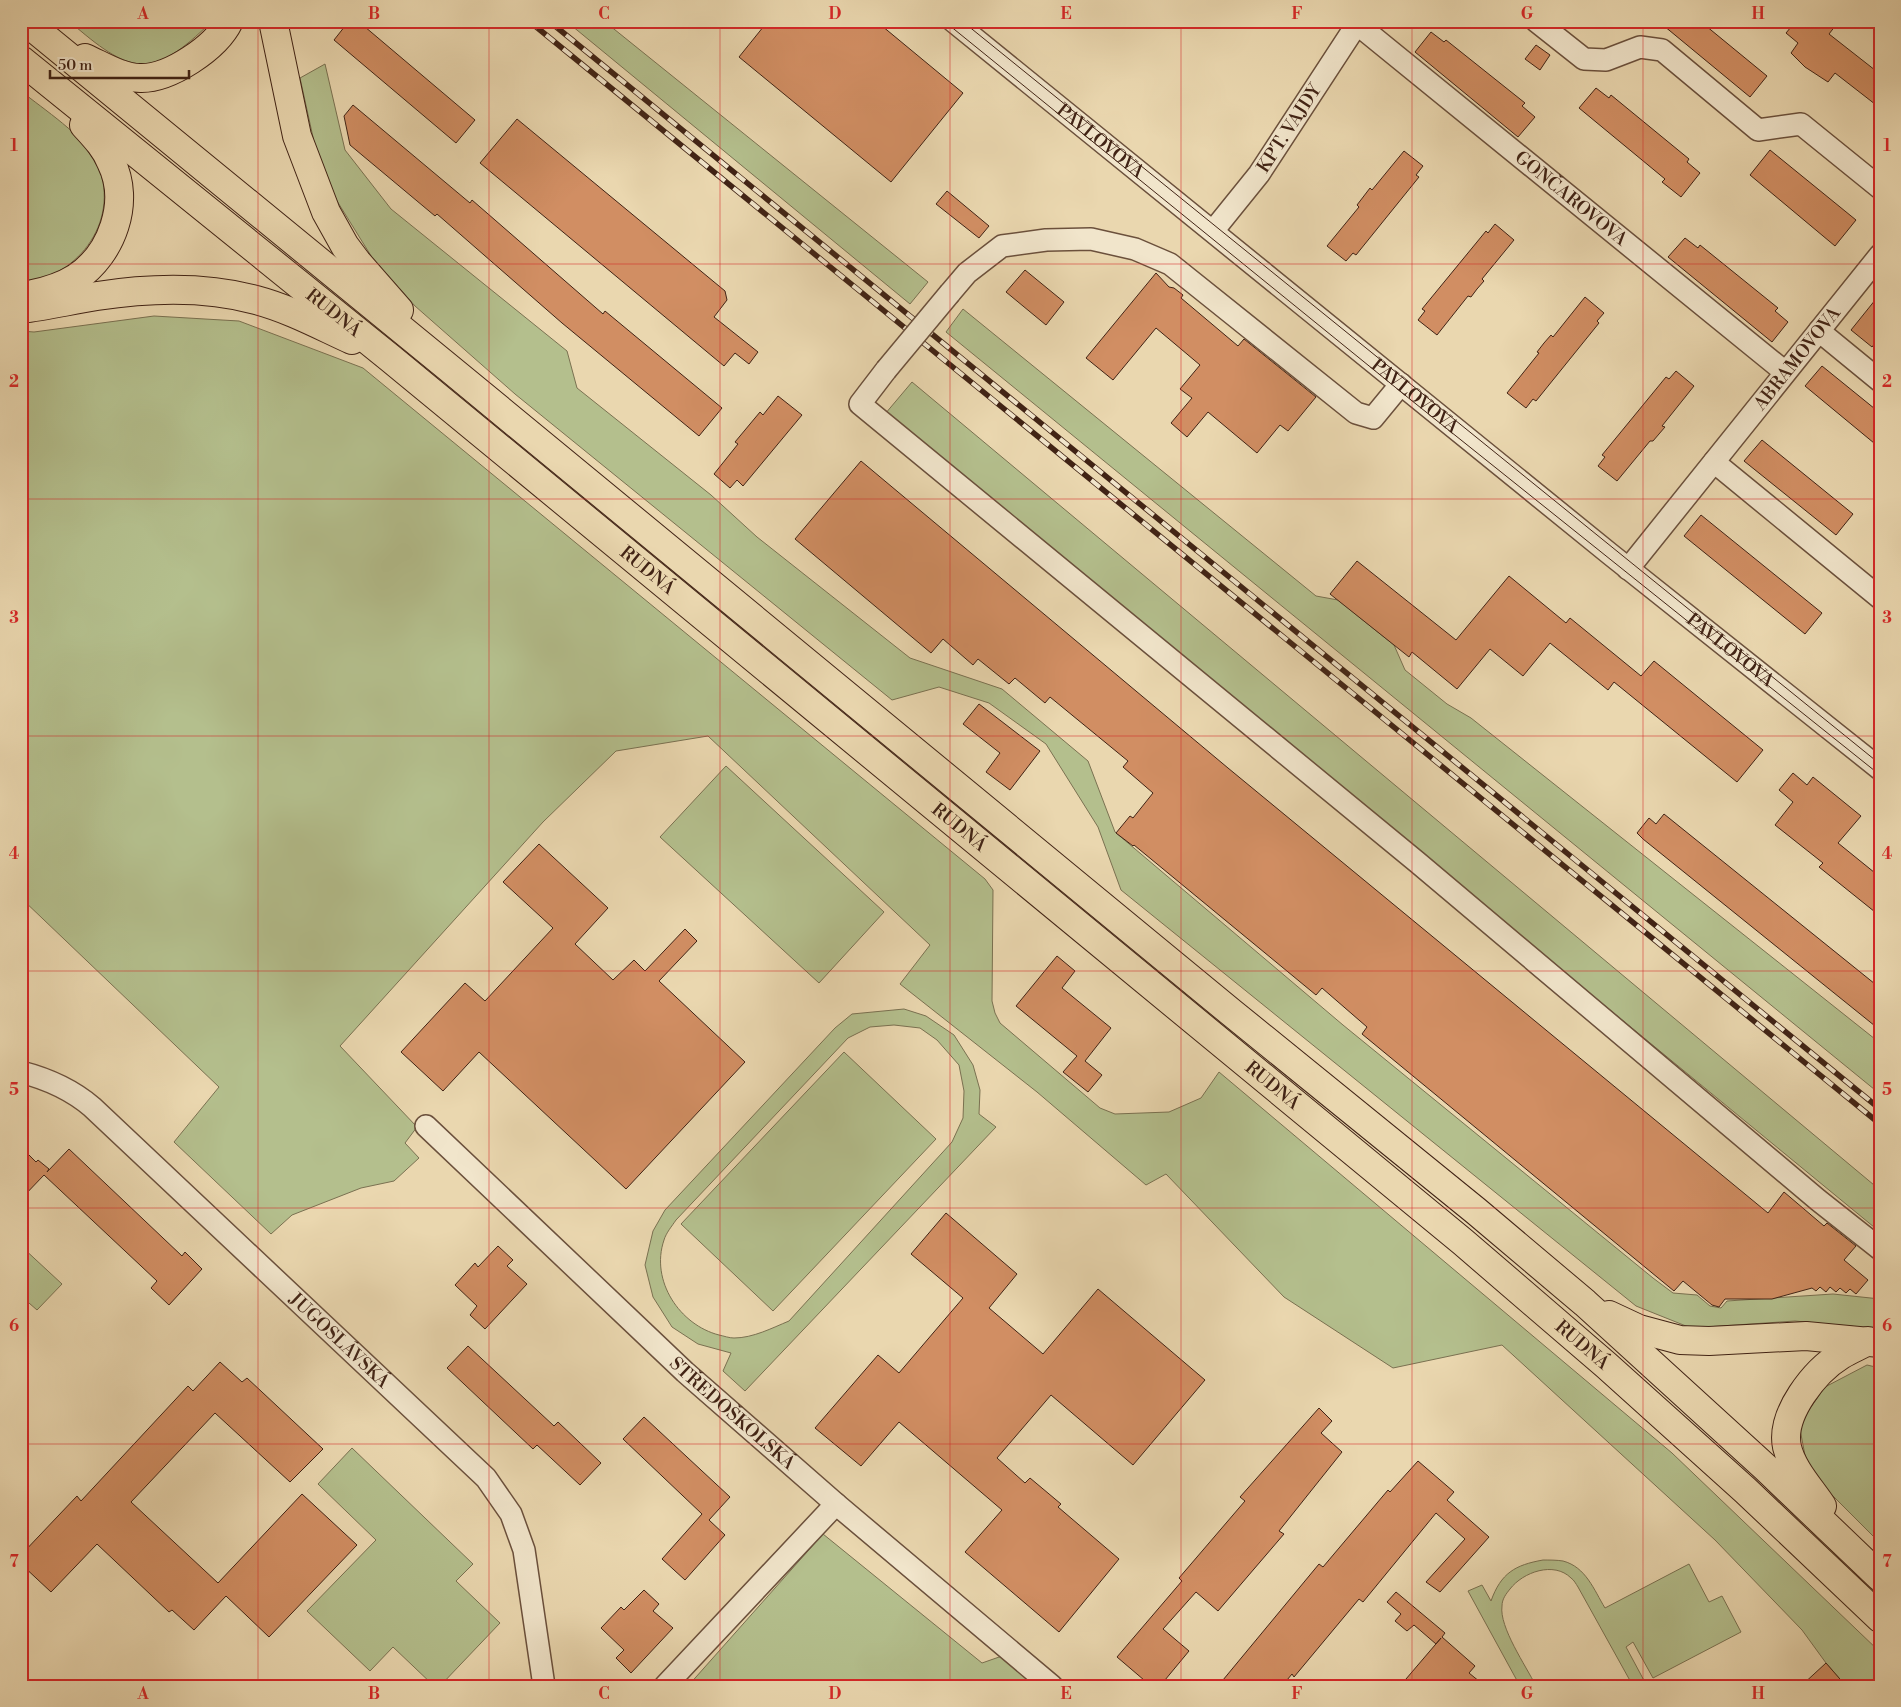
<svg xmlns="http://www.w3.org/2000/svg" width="1901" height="1707" font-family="'Libre Bodoni',serif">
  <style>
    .green { fill: #b4bf8d; stroke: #7a7151; fill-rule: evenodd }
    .building { fill: #d18e63; stroke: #412315 }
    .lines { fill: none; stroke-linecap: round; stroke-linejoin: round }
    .street-casing { stroke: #6b503c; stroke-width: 24 }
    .highway-casing { stroke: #412315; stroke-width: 30 }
    .street { stroke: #f1e5cb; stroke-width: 21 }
    .highway { stroke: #ead7af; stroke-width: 28 }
    .tram { stroke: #412315; stroke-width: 1 }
    .rail-casing { stroke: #412315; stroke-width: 5.5 }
    .rail { stroke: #f1e5cb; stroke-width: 4; stroke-dasharray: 11; stroke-linecap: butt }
    .street-bridge-casing { stroke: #6b503c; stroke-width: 24; stroke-linecap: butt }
    .street-bridge { stroke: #f1e5cb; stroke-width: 21 }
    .grid { fill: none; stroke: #d62828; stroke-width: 1; stroke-opacity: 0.55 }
    .labels { text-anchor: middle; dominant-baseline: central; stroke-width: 4; stroke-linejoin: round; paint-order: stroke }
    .street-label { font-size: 18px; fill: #412315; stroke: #f1e5cb }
    .neatline { fill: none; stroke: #d62828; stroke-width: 2 }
    .grid-label { font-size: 16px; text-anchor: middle; font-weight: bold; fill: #d62828 }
  </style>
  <rect width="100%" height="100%" fill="#ead7af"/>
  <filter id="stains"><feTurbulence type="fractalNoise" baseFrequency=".004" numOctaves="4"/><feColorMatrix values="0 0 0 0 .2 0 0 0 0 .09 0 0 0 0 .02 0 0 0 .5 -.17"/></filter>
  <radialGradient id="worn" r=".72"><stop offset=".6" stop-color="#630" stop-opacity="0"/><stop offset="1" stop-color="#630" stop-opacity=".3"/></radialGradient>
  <g class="green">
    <path d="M69 21H212C151 82 130 74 69 21Z"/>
    <path d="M566 21H604L928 282 910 304Z"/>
    <path d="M325 64 345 150 391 209 567 351 577 388 711 495 757 537 910 658 1002 689 1088 761 1115 832 1343 1025 1653 1278 1673 1293 1697 1295 1710 1306 1721 1308 1727 1301 1833 1294 1880 1299V1329L1795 1321 1691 1328 1636 1306 1121 890 1098 827 1046 744 989 703 939 687 892 700 515 394 415 306 373 259 337 201 318 160 300 78Z"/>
    <path d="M21 91C43 109 85 136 96 161 123 217 80 278 21 283Z"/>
    <path d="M963 309 1316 596 1338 600 1394 645 1405 670 1447 704 1471 718 1880 1043V1094L946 332Z"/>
    <path d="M154 316 239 321 363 368 985 879 993 890 992 1001 995 1013 1000 1023 1100 1108 1115 1114 1169 1112 1201 1098 1219 1072 1672 1453 1880 1652V1686H1846L1826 1663 1802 1630 1715 1540 1502 1345 1393 1368 1284 1297 1166 1174 1146 1185 1037 1092 900 984 930 945 708 736 616 751 543 822 340 1046 417 1127 405 1143 419 1158 394 1181 361 1188 292 1215 271 1234 174 1142 219 1087 21 898V331L34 332Z"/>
    <path d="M912 382 1880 1190V1232L885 414Z"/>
    <path d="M726 766 884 912 819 983 660 837Z"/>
    <path d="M904 1009 926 1016 954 1035 973 1065 980 1090 979 1114 996 1127 745 1391 723 1371 731 1353 698 1344 672 1327 653 1297 645 1265 653 1231 665 1210 835 1028 852 1014ZM894 1025 920 1028 937 1040 959 1065 964 1091 963 1118 952 1142 789 1321C772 1328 753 1338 734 1338 729 1338 724 1336 719 1335 680 1325 650 1281 664 1240 666 1233 672 1226 676 1220L848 1038 870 1027Z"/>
    <path d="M844 1052 936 1139 773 1311 681 1224Z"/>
    <path d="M21 1246 62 1284 37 1310 21 1296Z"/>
    <path d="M1867 1365 1880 1368V1543L1808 1471 1799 1424 1825 1387Z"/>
    <path d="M352 1448 473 1564 456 1581 500 1623 440 1686H434L393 1647 370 1671 307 1611 376 1540 318 1484Z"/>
    <path d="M823 1534 982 1663 1002 1656 1037 1686H688Z"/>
    <path d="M1543 1560C1549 1560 1557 1560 1563 1561 1586 1567 1594 1590 1605 1608L1689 1564 1709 1602 1722 1596 1741 1632 1653 1678 1633 1642 1626 1647 1647 1686H1633L1578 1587C1576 1584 1574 1580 1571 1578 1554 1561 1523 1572 1510 1589 1506 1594 1502 1599 1502 1606 1499 1627 1526 1666 1536 1686H1520L1468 1591 1482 1585 1491 1601C1501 1573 1515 1565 1543 1560Z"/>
  </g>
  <g class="building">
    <path d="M349 21H358L475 120 456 143 334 40Z"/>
    <path d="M768 21H876L963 93 891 182 739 57Z"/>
    <path d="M1658 21H1700L1767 76 1750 97Z"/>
    <path d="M1796 21H1839L1829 34 1880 74V108L1835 73 1828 82 1805 67 1791 53 1798 43 1786 33Z"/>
    <path d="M1431 32 1444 42 1446 40 1525 103 1522 106 1535 117 1518 137 1415 52Z"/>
    <path d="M1536 45 1550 55 1540 70 1525 59Z"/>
    <path d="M1596 88 1609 98 1611 95 1689 159 1687 162 1700 173 1681 197 1662 182 1665 179 1579 108Z"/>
    <path d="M353 105 470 203 472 200 603 314 605 311 722 408 699 436 562 323 437 214 435 216 350 145 344 116Z"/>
    <path d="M517 119 725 291 727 300 714 317 758 352 749 364 735 353 724 366 480 163Z"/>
    <path d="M1770 150 1856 220 1835 246 1750 175Z"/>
    <path d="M1404 151 1423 166 1416 175 1419 177 1356 255 1353 253 1346 261 1327 246 1359 207 1357 205 1370 188 1372 190Z"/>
    <path d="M947 191 989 226 979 238 936 204Z"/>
    <path d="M1495 224 1514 240 1482 279 1484 281 1477 289 1471 297 1468 296 1437 335 1418 320 1425 311 1422 309 1486 231 1488 233Z"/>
    <path d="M1685 238 1698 248 1700 245 1778 308 1775 311 1788 322 1772 342 1668 257Z"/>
    <path d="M1025 270 1064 302 1046 325 1006 292Z"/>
    <path d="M1156 273 1169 287 1174 288 1183 295 1181 298 1238 346 1244 339 1316 397 1288 431 1280 425 1257 453 1208 412 1187 437 1171 423 1192 398 1180 389 1200 365 1156 328 1113 380 1086 358Z"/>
    <path d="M1880 294V337L1872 347 1851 330Z"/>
    <path d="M1585 297 1604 313 1597 321 1599 323 1536 401 1533 399 1526 408 1507 393 1539 353 1537 352 1544 343 1551 335 1553 337Z"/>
    <path d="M1822 366 1880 413V448L1805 386Z"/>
    <path d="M1676 371 1694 386 1662 426 1665 427 1653 441H1650L1617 481 1598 466 1605 457 1602 455 1666 377 1669 379Z"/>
    <path d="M778 396 802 415 743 486 737 480 730 488 714 474 738 444 735 442 760 412 763 415Z"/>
    <path d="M1762 440 1853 514 1836 535 1744 461Z"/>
    <path d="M861 461 1228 768 1768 1213 1784 1192 1824 1226 1827 1223 1856 1246 1844 1260 1868 1280 1856 1294 1850 1289 1846 1293 1840 1288 1836 1292 1830 1287 1826 1292 1820 1287 1816 1291 1812 1288 1772 1299H1725L1719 1307 1712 1305 1683 1281 1674 1291 1362 1034 1367 1027 1322 988 1316 995 1134 845 1133 846 1116 833 1130 816 1133 818 1153 793 1123 767 1128 761 1050 697 1045 703 1015 678 1009 684 978 659 973 665 943 639 931 653 795 539Z"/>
    <path d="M1701 515 1822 613 1805 634 1684 536Z"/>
    <path d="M1357 561 1456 640 1509 576 1566 623 1570 618 1641 676 1654 661 1763 750 1737 782 1614 682 1608 690 1550 643 1523 676 1490 649 1457 689 1412 652 1409 657 1330 594Z"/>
    <path d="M979 704 1040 751 1010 790 986 772 1000 753 963 724Z"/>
    <path d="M1793 773 1807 785 1813 777 1861 816 1838 843 1880 877V916L1819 867 1823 863 1775 825 1793 802 1779 790Z"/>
    <path d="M1664 814 1880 988V1030L1643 839 1637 833 1649 818 1656 824Z"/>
    <path d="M539 844 608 908 575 944 613 980 634 960 645 971 685 929 697 941 659 981 745 1062 626 1189 479 1052 443 1091 401 1052 465 983 485 1001 553 928 503 882Z"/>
    <path d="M1057 956 1075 971 1062 988 1111 1028 1085 1061 1102 1075 1088 1092 1063 1072 1077 1056 1016 1006Z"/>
    <path d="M21 1147 36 1162 38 1160 49 1169 47 1172 69 1149 182 1256 185 1252 202 1269 169 1305 151 1288 157 1281 44 1175 21 1199Z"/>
    <path d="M946 1213 1017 1274 989 1308 1043 1354 1098 1289 1205 1380 1133 1465 1051 1395 997 1458 1025 1483 1030 1478 1061 1504 1058 1507 1119 1559 1059 1632 965 1552 1002 1510 899 1422 861 1466 815 1428 878 1355 899 1373 963 1298 911 1254Z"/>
    <path d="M498 1246 513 1260 507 1266 527 1284 485 1329 470 1315 477 1306 455 1285 475 1263 478 1267Z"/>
    <path d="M468 1346 554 1426 558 1422 601 1463 580 1485 537 1445 533 1449 447 1368Z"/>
    <path d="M220 1362 242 1382 247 1378 323 1449 290 1482 215 1413 131 1502 218 1583 302 1494 357 1545 269 1637 226 1596 194 1630 172 1610 169 1612 97 1544 51 1592 21 1564V1555L77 1496 81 1501 188 1386 193 1391Z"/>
    <path d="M1319 1408 1332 1421 1321 1433 1342 1452 1279 1531 1284 1534 1218 1611 1196 1592 1163 1629 1189 1651 1160 1686H1151L1117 1657 1182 1581 1179 1578 1245 1501 1240 1497Z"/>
    <path d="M644 1417 730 1497 709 1520 725 1535 685 1580 662 1559 702 1514 623 1439Z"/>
    <path d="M1418 1461 1454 1492 1447 1500 1489 1537 1440 1592 1426 1582 1465 1539 1436 1513 1363 1602 1359 1599 1294 1677 1292 1674 1282 1686H1218L1319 1564 1323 1567 1388 1490 1390 1492Z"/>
    <path d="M644 1590 659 1604 653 1611 673 1628 631 1673 616 1658 624 1650 601 1628 621 1607 624 1610Z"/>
    <path d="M1396 1592 1445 1633 1442 1637 1475 1666 1469 1673 1485 1686H1400L1441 1638 1436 1644 1414 1625 1407 1631 1395 1621 1401 1614 1387 1602Z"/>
    <path d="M1826 1663 1846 1686H1801Z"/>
  </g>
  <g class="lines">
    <g class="street-casing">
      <g id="street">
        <path id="s1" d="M953 21 1610 554 1880 769"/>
        <path d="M1536 21 1584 59 1606 60 1640 47 1662 50 1758 130 1801 124 1880 188"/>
        <path id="s2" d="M1357 24 1785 372"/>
        <path id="s3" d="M1213 231 1259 174 1359 21"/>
        <path d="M950 293 967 273 1002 246 1046 240 1091 239 1135 249 1170 264 1356 413 1373 418 1401 384"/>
        <path d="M1819 331 1880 381"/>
        <path d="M886 370 860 404 1417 862 1818 1200 1880 1249"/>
        <path d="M1714 462 1880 598"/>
        <path id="s4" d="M1628 569 1880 255"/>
        <path id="s5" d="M21 1072C48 1079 71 1089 92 1107L486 1478 511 1514 524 1550 544 1686"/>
        <path id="s6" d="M426 1126 685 1372 836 1504 1052 1686"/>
        <path d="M665 1686 836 1504"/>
      </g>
    </g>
    <g class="highway-casing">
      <g id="highway">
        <path d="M25 21 449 368 1232 1013 1476 1211 1585 1303 1766 1468 1880 1577"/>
        <path d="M273 21 297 136 326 212 345 246 357 262 399 310"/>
        <path d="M85 58C101 65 121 78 140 78 169 79 216 48 229 21"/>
        <path id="s7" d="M21 60 390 358 1463 1242 1606 1365 1745 1490 1880 1618"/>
        <path d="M33 294C48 291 63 286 76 278 112 254 131 202 111 162 105 147 94 136 84 125"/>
        <path d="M21 309C47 306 71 300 97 296 149 288 205 286 256 300 290 309 321 326 352 340"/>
        <path d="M1609 1315 1639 1329 1680 1340 1709 1341 1806 1336 1880 1343"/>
        <path d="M1822 1506C1810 1488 1792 1469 1787 1447 1780 1414 1815 1371 1841 1355 1849 1350 1859 1346 1868 1341"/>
      </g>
    </g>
    <use href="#street" class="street"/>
    <use href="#highway" class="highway"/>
    <g class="tram">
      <path d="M944 21 1411 400 1880 775"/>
      <path d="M962 21 1880 764"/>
    </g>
    <g class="rail-casing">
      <g id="rail">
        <path d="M529 21 1880 1124"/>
        <path d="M549 21 1880 1109"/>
      </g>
    </g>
    <use href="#rail" class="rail"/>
    <g class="street-bridge-casing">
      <path id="street-bridge" d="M886 370 950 293"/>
    </g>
    <use href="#street-bridge" class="street-bridge"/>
  </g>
  <path class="grid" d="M258 21V1686M489 21V1686M720 21V1686M950 21V1686M1181 21V1686M1412 21V1686M1643 21V1686M21 264H1880M21 499H1880M21 736H1880M21 971H1880M21 1208H1880M21 1444H1880"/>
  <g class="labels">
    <g class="street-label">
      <text stroke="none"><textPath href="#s3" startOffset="128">KPT. VAJDY</textPath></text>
      <text stroke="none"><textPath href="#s1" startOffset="190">PAVLOVOVA</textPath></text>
      <text stroke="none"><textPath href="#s2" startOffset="276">GONČAROVOVA</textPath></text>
      <text stroke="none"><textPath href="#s7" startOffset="402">RUDNÁ</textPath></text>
      <text stroke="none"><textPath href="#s4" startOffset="270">ABRAMOVOVA</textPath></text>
      <text stroke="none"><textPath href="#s1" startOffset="595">PAVLOVOVA</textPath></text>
      <text stroke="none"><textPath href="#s7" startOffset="808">RUDNÁ</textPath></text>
      <text stroke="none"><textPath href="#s1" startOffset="1000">PAVLOVOVA</textPath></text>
      <text stroke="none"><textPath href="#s7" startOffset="1212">RUDNÁ</textPath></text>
      <text stroke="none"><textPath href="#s7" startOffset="1618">RUDNÁ</textPath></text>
      <text stroke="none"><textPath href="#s5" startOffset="420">JUGOSLÁVSKÁ</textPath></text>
      <text stroke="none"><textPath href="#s7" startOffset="2022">RUDNÁ</textPath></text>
      <text stroke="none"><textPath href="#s6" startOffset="420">STŘEDOŠKOLSKÁ</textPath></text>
    </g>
  </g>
  <rect width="1901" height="1707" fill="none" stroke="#ead7af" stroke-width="55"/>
  <path d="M50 70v8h139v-8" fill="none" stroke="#412315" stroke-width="2.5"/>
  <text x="58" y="70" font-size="15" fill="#412315" stroke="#f1e5cb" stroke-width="4" paint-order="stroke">50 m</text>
  <rect x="28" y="28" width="1846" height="1652" class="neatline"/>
  <g class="grid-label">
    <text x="143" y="19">A</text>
    <text x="374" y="19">B</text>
    <text x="604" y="19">C</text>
    <text x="835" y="19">D</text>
    <text x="1066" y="19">E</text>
    <text x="1297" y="19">F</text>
    <text x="1527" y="19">G</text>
    <text x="1758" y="19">H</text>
    <text x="14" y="151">1</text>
    <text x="1887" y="151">1</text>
    <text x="14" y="387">2</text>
    <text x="1887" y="387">2</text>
    <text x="14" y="623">3</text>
    <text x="1887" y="623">3</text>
    <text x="14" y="859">4</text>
    <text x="1887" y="859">4</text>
    <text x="14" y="1095">5</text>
    <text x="1887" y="1095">5</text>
    <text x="14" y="1331">6</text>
    <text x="1887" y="1331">6</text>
    <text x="14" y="1567">7</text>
    <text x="1887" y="1567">7</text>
    <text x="143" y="1699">A</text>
    <text x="374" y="1699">B</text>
    <text x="604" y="1699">C</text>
    <text x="835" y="1699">D</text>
    <text x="1066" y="1699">E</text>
    <text x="1297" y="1699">F</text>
    <text x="1527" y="1699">G</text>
    <text x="1758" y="1699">H</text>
  </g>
  <rect width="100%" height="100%" filter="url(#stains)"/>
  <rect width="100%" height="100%" fill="url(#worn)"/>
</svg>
